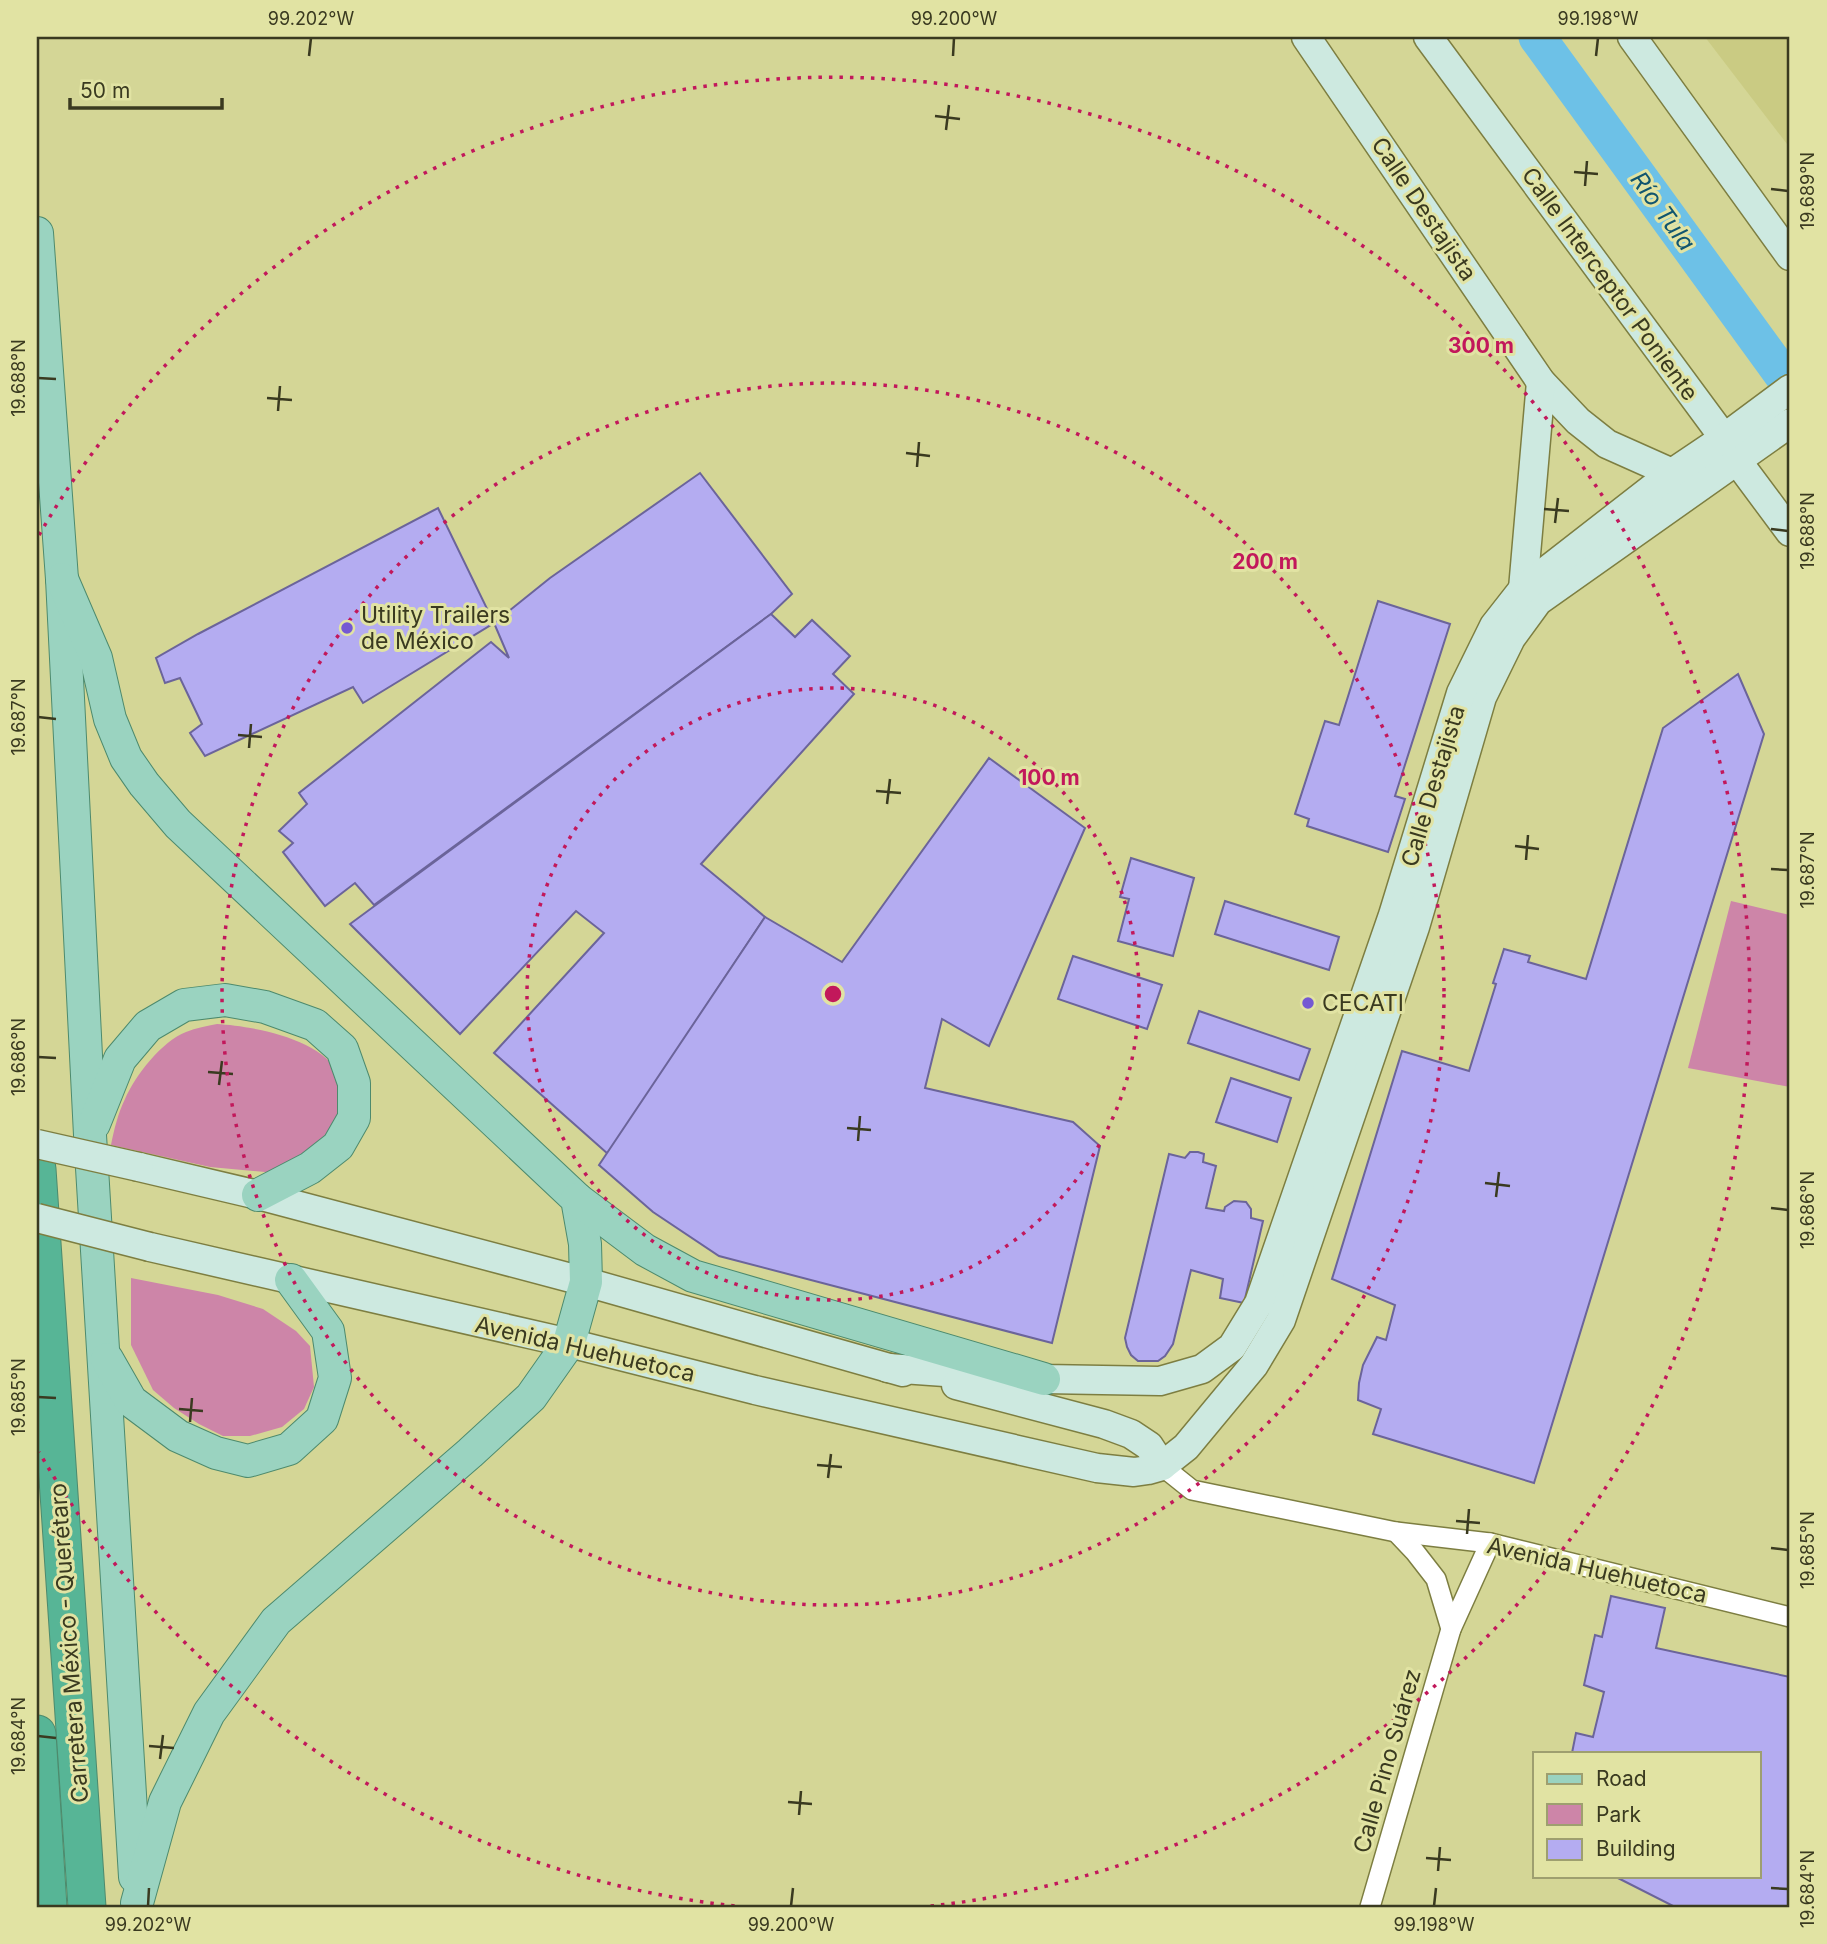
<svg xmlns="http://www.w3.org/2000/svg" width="1827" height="1944" font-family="Inter,sans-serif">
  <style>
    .built { fill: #cacb83 }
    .green { fill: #cd85a8 }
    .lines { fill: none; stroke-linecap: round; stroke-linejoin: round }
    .river { stroke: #6dc1e7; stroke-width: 37 }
    .building { fill: #b4acf1; stroke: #6b649a; stroke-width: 2 }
    .street-casing { stroke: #7d7e41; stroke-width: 22 }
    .secondary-casing { stroke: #7d7e41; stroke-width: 31 }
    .primary-casing { stroke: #4d8a6d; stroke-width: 34 }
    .highway-casing { stroke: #4d8a6d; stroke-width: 39 }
    .street { stroke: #fff; stroke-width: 19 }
    .secondary { stroke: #cde9e0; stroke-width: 28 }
    .primary { stroke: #9ad3c0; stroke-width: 32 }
    .highway { stroke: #57b596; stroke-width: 37 }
    .secondary-bridge-casing { stroke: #7d7e41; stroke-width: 31; stroke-linecap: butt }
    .secondary-bridge { stroke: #cde9e0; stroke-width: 28 }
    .ticks { fill: none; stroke: #3a3a20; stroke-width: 2.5 }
    .ring { fill: none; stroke: #c2185b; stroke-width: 3.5; stroke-dasharray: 3.5 7 }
    .poi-dot { fill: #7459d3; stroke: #e1e3a3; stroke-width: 2.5 }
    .labels { text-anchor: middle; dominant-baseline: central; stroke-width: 6; stroke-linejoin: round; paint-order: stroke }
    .street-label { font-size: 23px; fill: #3a3a20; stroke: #e1e3a3 }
    .poi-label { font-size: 23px; fill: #3a3a20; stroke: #e1e3a3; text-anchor: start }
    .water-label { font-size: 24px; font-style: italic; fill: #10556f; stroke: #e1e3a3 }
    .centre { fill: #c2185b; stroke: #e1e3a3; stroke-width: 3.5 }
    .ring-label { font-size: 21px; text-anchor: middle; font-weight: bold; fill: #c2185b; stroke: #e1e3a3; stroke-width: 6; stroke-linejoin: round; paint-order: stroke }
    .neatline { fill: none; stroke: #3a3a20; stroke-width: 2.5 }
    .ticks-label { font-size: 18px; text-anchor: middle; fill: #3a3a20 }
  </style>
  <rect width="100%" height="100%" fill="#d4d696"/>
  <path class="built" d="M1705 37H1790V148Z"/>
  <g class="green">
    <path d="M1731 901 1790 915V1087L1688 1068Z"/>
    <path d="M217 1024C252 1026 325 1039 339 1076 344 1088 342 1111 343 1125L288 1174 210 1167 111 1145C114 1130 118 1113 125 1099 135 1076 162 1041 186 1032 196 1028 207 1026 217 1024Z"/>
    <path d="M131 1278 218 1295 263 1309 296 1331 310 1346 314 1387 304 1409 282 1427 250 1436H223L199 1424 174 1408 153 1390 131 1345Z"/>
  </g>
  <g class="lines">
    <path class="river" d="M1537 37 1790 385"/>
  </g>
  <g class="building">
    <path d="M700 473 792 594 771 614 374 905 355 883 325 906 283 852 293 843 279 831 307 804 299 793 491 642 509 658 494 623 550 578Z"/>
    <path d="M438 508 494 623 363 703 353 687 205 756 190 733 202 724 180 678 165 683 156 658 198 634Z"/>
    <path d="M1378 601 1450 624 1395 796 1405 799 1388 852 1307 826 1309 819 1295 814 1325 721 1339 725Z"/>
    <path d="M771 614 795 637 812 620 850 656 833 674 854 694 701 864 765 917 608 1154 494 1053 604 933 576 911 460 1034 350 924Z"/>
    <path d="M1738 674 1764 734 1534 1483 1373 1434 1381 1409 1358 1400 1359 1383 1363 1365 1377 1337 1386 1340 1395 1305 1332 1279 1402 1051 1469 1071 1496 984 1493 983 1504 949 1530 956 1528 962 1586 979 1663 728Z"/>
    <path d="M989 758 1085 828 989 1046 942 1019 925 1088 1073 1122 1100 1146 1052 1343 719 1256 653 1212 599 1165 765 917 842 962Z"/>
    <path d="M1131 858 1194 878 1173 956 1118 941 1129 899 1120 897Z"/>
    <path d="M1225 901 1339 937 1329 970 1215 934Z"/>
    <path d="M1073 956 1162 985 1147 1029 1058 999Z"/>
    <path d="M1199 1011 1310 1049 1299 1080 1188 1043Z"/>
    <path d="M1231 1078 1291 1098 1277 1142 1216 1122Z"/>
    <path d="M1190 1152H1198L1204 1154 1203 1162 1216 1166 1206 1208 1224 1211 1225 1207 1234 1201 1246 1202 1251 1209V1218L1263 1221 1244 1303 1220 1298 1223 1279 1191 1270 1173 1344 1165 1356 1158 1361H1138L1131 1355 1127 1347 1125 1338 1169 1154 1185 1158Z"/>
    <path d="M1611 1596 1665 1608 1656 1648 1790 1677V1907H1675L1614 1876H1759V1753H1572L1576 1733 1593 1737 1604 1692 1584 1685 1595 1635 1602 1637Z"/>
  </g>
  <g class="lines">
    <g class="street-casing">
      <g id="street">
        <path d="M1162 1466 1192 1490 1396 1532 1490 1543 1790 1617"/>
        <path d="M1396 1532 1415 1552 1436 1579 1451 1629"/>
        <path d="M1370 1907 1451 1629 1490 1543"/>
      </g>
    </g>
    <g class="secondary-casing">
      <g id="secondary">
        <path d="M1306 37 1541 382 1578 421 1607 444 1672 473 1682 486"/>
        <path d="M1428 37 1724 438 1738 462 1790 532"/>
        <path d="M1632 37 1790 256"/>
        <path d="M1531 595 1523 589 1541 382"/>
        <path d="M139 1167 258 1195 586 1282 903 1372"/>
        <path d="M150 1247 569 1343 755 1390 1097 1468 1134 1472 1148 1470 1162 1466 1186 1447 1254 1365 1281 1320 1415 927 1482 697 1511 638 1538 601 1790 423"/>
        <path d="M888 1368 1044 1379 1160 1381 1202 1369 1232 1347 1259 1303 1393 915 1461 693 1494 626 1523 589 1672 473 1724 438 1790 389"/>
        <path d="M956 1385 1104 1424 1131 1434 1149 1446 1162 1466"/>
      </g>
    </g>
    <g class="primary-casing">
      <g id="primary">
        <path d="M37 233 62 579 90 1135 135 1877"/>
        <path d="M62 579 96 658 110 719 126 758 144 784 178 824 577 1199 585 1244 586 1282 569 1343 531 1397 470 1453 276 1621 209 1713 165 1802 137 1903"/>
        <path d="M94 1124 120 1059 148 1026 184 1005 225 1000 265 1007 315 1025 342 1049 354 1083V1118L338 1146 310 1168 258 1195"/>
        <path d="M577 1199 645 1250 693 1276 1044 1379"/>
        <path d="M107 1359 131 1401 178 1436 216 1453 248 1461 289 1449 322 1419 335 1378 328 1331 291 1280"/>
      </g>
    </g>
    <g class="highway-casing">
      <g id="highway">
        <path d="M37 1169 87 1907"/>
        <path d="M37 1734 48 1907"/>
      </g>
    </g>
    <use href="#street" class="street"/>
    <use href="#secondary" class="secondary"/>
    <use href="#primary" class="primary"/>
    <use href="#highway" class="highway"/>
    <g class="secondary-bridge-casing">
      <g id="secondary-bridge">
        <path d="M37 1144 139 1167"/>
        <path d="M37 1218 150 1247"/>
      </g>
    </g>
    <use href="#secondary-bridge" class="secondary-bridge"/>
  </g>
  <path class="ticks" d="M309 56 311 38M953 56 954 38M1596 56 1598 38M935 116 960 119M946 130 949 105M1574 172 1598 174M1585 186 1587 161M1771 189 1788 191M38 378 56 379M267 398 292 400M278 411 280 386M906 453 930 456M917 467 919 442M1544 509 1569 511M1555 523 1558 498M1771 529 1788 531M38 717 56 719M238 735 262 737M249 748 251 724M876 791 901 793M887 804 890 779M1515 846 1539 849M1526 860 1528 835M1771 869 1788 870M38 1057 56 1058M208 1072 233 1074M219 1085 222 1061M847 1128 871 1130M858 1141 860 1116M1485 1183 1510 1186M1496 1197 1499 1172M1771 1208 1788 1210M38 1397 56 1398M179 1409 203 1411M190 1422 192 1398M817 1465 842 1467M828 1478 831 1454M1456 1521 1480 1523M1467 1534 1469 1509M1771 1548 1788 1550M38 1736 56 1738M149 1746 174 1748M160 1759 163 1735M788 1802 812 1804M799 1815 801 1791M1426 1858 1451 1860M1438 1871 1440 1847M1771 1888 1788 1889M148 1906 149 1888M791 1906 793 1888M1434 1906 1436 1888"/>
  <g class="ring">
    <circle cx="833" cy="994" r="306"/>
    <circle cx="833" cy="994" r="611"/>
    <path d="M745 1907A917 917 0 0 1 39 1452M39 535A917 917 0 1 1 921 1907"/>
  </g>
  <g class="poi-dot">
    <circle cx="347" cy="628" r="7"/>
    <circle cx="1308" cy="1003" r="7"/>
  </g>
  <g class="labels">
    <g class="street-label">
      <text transform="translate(1424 209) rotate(56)">Calle Destajista</text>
      <text transform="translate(1610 284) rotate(54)">Calle Interceptor Poniente</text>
      <text transform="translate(1433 786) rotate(-73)">Calle Destajista</text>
      <text transform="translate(585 1349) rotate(13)">Avenida Huehuetoca</text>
      <text transform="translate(1597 1570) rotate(13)">Avenida Huehuetoca</text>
      <text transform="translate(69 1643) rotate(-94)">Carretera México - Querétaro</text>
      <text transform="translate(1387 1761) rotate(-74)">Calle Pino Suárez</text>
    </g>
    <g class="poi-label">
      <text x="361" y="615">Utility Trailers<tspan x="361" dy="26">de México</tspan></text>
      <text x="1322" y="1003">CECATI</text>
    </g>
    <g class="water-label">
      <text transform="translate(1663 211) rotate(54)">Río Tula</text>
    </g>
  </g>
  <circle cx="833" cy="994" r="10" class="centre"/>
  <g class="ring-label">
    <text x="1481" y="353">300 m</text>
    <text x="1265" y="569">200 m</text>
    <text x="1049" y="785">100 m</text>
  </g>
  <rect width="1827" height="1944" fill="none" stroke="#e1e3a3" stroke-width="77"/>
  <rect x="1533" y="1752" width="228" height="126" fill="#e1e3a3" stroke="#9e9f6f" stroke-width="2"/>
  <rect x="1547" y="1774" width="35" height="10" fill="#9ad3c0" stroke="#9e9f6f" stroke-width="2"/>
  <text x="1596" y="1786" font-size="21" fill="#3a3a20">Road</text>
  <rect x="1547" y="1804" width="35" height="21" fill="#cd85a8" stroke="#9e9f6f" stroke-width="2"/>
  <text x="1596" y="1822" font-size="21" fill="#3a3a20">Park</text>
  <rect x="1547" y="1839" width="35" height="21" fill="#b4acf1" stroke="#9e9f6f" stroke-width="2"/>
  <text x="1596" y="1856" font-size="21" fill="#3a3a20">Building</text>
  <path d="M70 98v10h152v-10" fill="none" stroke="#3a3a20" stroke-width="3.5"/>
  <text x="80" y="98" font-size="21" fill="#3a3a20" stroke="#e1e3a3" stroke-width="5" paint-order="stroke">50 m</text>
  <rect x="38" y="38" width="1750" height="1868" class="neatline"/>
  <g class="ticks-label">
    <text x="311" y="25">99.202°W</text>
    <text x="954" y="25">99.200°W</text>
    <text x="1598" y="25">99.198°W</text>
    <text transform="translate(1808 191) rotate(-90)" y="6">19.689°N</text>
    <text transform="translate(19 378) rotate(-90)" y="6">19.688°N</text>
    <text transform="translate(1808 531) rotate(-90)" y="6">19.688°N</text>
    <text transform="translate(19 717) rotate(-90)" y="6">19.687°N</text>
    <text transform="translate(1808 870) rotate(-90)" y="6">19.687°N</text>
    <text transform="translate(19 1057) rotate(-90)" y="6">19.686°N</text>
    <text transform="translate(1808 1210) rotate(-90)" y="6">19.686°N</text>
    <text transform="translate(19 1397) rotate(-90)" y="6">19.685°N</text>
    <text transform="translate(1808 1550) rotate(-90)" y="6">19.685°N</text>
    <text transform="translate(19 1736) rotate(-90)" y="6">19.684°N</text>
    <text transform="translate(1808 1889) rotate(-90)" y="6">19.684°N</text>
    <text x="148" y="1931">99.202°W</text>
    <text x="791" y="1931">99.200°W</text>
    <text x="1434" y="1931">99.198°W</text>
  </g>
</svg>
